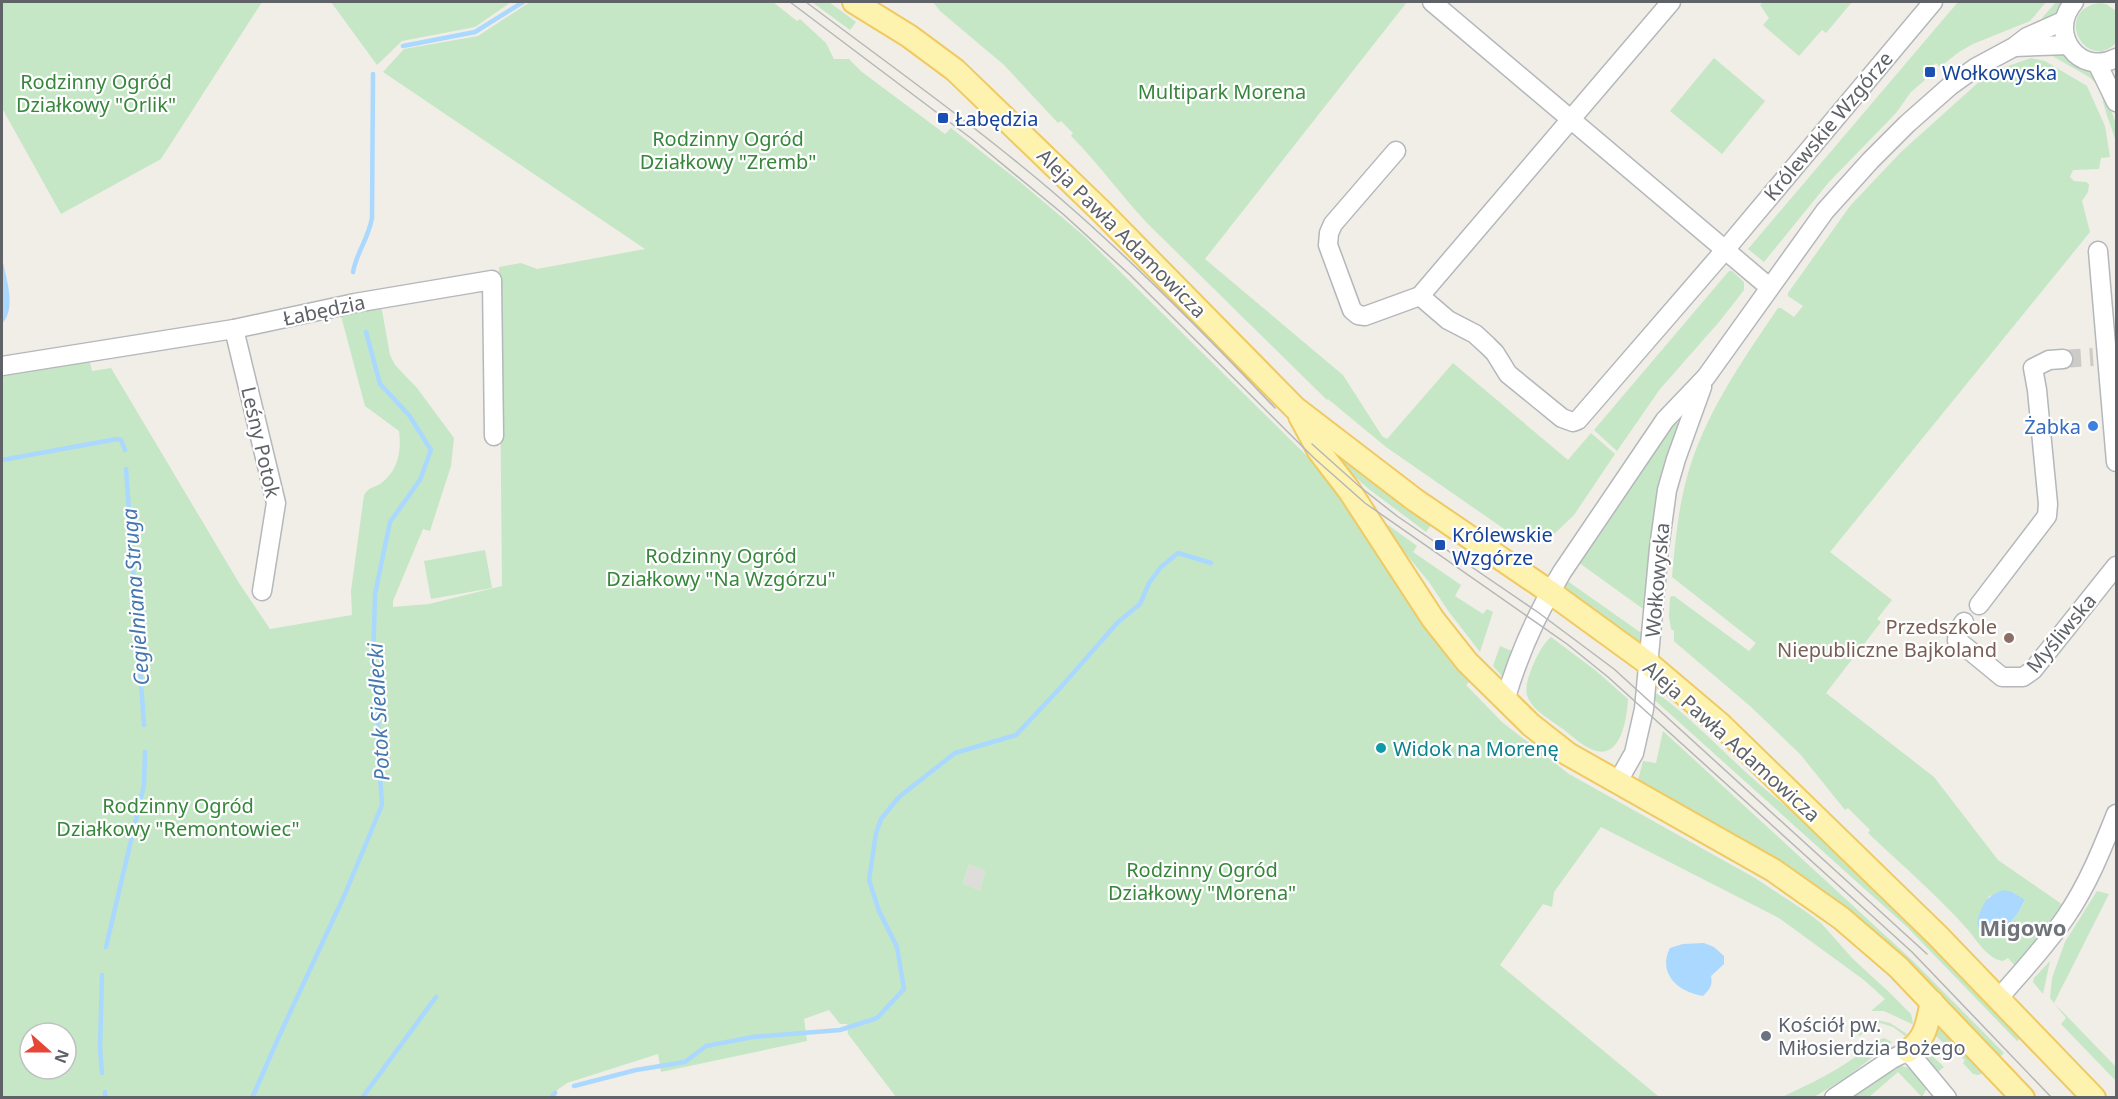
<svg xmlns="http://www.w3.org/2000/svg" width="2118" height="1099" font-family="'Noto Sans',sans-serif">
  <style>
    .industrial { fill: #dfddd9 }
    .green { fill: #c5e7c5; fill-rule: evenodd }
    .water { fill: #aad8fe }
    .lines { fill: none; stroke-linecap: round; stroke-linejoin: round }
    .stream { stroke: #aad8fe; stroke-width: 4.5 }
    .minor-tunnel { stroke: #cccbc7; stroke-width: 18; stroke-dasharray: 18 9; stroke-linecap: butt }
    .minor-casing { stroke: #b4b7bb; stroke-width: 21 }
    .major-casing { stroke: #f0c961; stroke-width: 26 }
    .minor { stroke: #fff; stroke-width: 18 }
    .major { stroke: #fef2af; stroke-width: 22 }
    .tram { stroke: #b5b6b7; stroke-width: 1.5 }
    .transit-dot { fill: #1a4fb4; stroke: #fff; stroke-width: 2 }
    .shop-dot { fill: #3f7fe0; stroke: #fff; stroke-width: 2 }
    .education-dot { fill: #8d6e63; stroke: #fff; stroke-width: 2 }
    .culture-dot { fill: #0f9aa8; stroke: #fff; stroke-width: 2 }
    .worship-dot { fill: #6b7280; stroke: #fff; stroke-width: 2 }
    .labels { text-anchor: middle; dominant-baseline: central; stroke-width: 4.5; stroke-linejoin: round; paint-order: stroke }
    .transit-label { font-size: 20px; fill: #164399; stroke: #fff; text-anchor: start }
    .park-label { font-size: 20px; fill: #37863c; stroke: #fff }
    .street-label { font-size: 20px; fill: #5f6267; stroke: #fff }
    .shop-label { font-size: 20px; fill: #366cbe; stroke: #fff; text-anchor: end }
    .education-label { font-size: 20px; fill: #785e54; stroke: #fff; text-anchor: end }
    .culture-label { font-size: 20px; fill: #0d838f; stroke: #fff; text-anchor: start }
    .worship-label { font-size: 20px; fill: #5b616d; stroke: #fff; text-anchor: start }
    .water-label { font-size: 21px; font-style: italic; fill: #4578b1; stroke: #fff }
    .quarter-label { font-size: 22px; font-weight: bold; fill: #707479; stroke: #fff }
  </style>
  <rect width="100%" height="100%" fill="#f0eee7"/>
  <path class="industrial" d="M969 864 985 871 980 891 963 883Z"/>
  <g class="green">
    <path d="M2 2H262L161 159 61 214 2 108Z"/>
    <path d="M331 2H511L475 27 402 41 377 65Z"/>
    <path d="M530 2H773L797 21 800 19 826 43 834 59H849L862 72 945 134 951 128 1019 181 1084 236 1314 463 1345 491 1471 680 1466 685 1502 722 1569 774 1755 878 1805 911 1821 923 1853 959 1890 993 1911 1014 1913 1023 1912 1024 1884 1011H1871L1885 999 1864 980 1779 918 1601 827 1554 892 1552 907 1543 904 1500 965 1658 1096 1657 1097H896L848 1034 847 1024H840L829 1010 804 1019 807 1041 661 1072 658 1054 567 1083 557 1090 555 1097 2 1098V375L89 358 92 371 111 368 239 583 270 629 352 615 351 591 364 495C369 487 373 488 380 484 398 472 402 450 399 431L365 406 341 316 348 311 381 305 390 355 395 365 417 388 454 438 451 466 430 531 423 529 393 601V607L429 604 502 586 499 267 521 263 537 269 645 249 383 72 404 49 478 36ZM969 864 985 871 980 891 963 883ZM30 1033H66V1069H30Z"/>
    <path d="M812 2H829L856 22 850 30Z"/>
    <path d="M933 2H1407L1205 259 1343 375 1382 436 1387 439 1453 363 1568 460 1591 433 1615 454 1574 515 1550 538 1542 541 1510 533 1386 447 1328 399 1327 400 1147 223C1121 195 1098 163 1071 136L1073 133 1061 121 1058 123 1004 65 940 11Z"/>
    <path d="M1763 2H1852L1826 33 1822 30 1799 56 1763 25 1769 18 1760 5Z"/>
    <path d="M1958 2H2046L2030 21 1973 44 1959 52 1940 67 1936 63 1922 75 1925 80 1911 92 1896 113 1829 182 1764 262 1748 249Z"/>
    <path d="M2056 2H2066L2058 15 2042 21V18Z"/>
    <path d="M2099 3 2106 4 2116 11V43C2086 73 2052 11 2099 3Z"/>
    <path d="M2064 52 2093 71 2101 84H2097L2089 77 2049 54Z"/>
    <path d="M1714 58 1765 101 1722 154 1670 111Z"/>
    <path d="M2031 58 2045 61 2087 86 2105 126 2110 157 2101 158 2099 169 2073 170 2070 177 2074 181 2086 182 2089 184 2088 192 2082 201 2090 232 1830 552 1892 600 1877 619 1881 622 1826 693 1934 777 1998 860 2063 905 2040 937 2015 966 2008 958 2003 961C1989 960 1977 941 1969 931 1938 896 1902 865 1868 833L1870 830 1848 808 1845 810 1800 754 1750 706 1676 643 1674 641V631L1671 629 1669 617 1670 597 1674 596 1749 651 1756 643 1672 577C1675 543 1678 510 1687 477 1704 415 1742 361 1778 308H1781L1794 317 1803 306 1788 296V293L1850 206 1901 152 1980 81 1994 71ZM2012 892 2025 901 2018 913 2004 930 1993 932 1979 917 1989 896Z"/>
    <path d="M2105 93 2116 124V142C2113 130 2102 105 2102 94Z"/>
    <path d="M1729 271H1732L1744 282V290L1719 322 1660 389 1617 451 1594 430Z"/>
    <path d="M1675 422 1680 424 1646 611 1578 562 1671 425Z"/>
    <path d="M1333 450 1508 577 1431 525 1426 532 1370 490 1339 463Z"/>
    <path d="M1373 514 1417 546 1413 552 1461 585 1455 596 1483 614 1487 609 1493 612 1480 652 1449 612 1429 582Z"/>
    <path d="M485 550 492 588 431 599 424 561Z"/>
    <path d="M1566 580 1644 635 1641 646 1560 589Z"/>
    <path d="M1551 637 1595 670 1628 699C1627 718 1621 763 1591 749 1580 744 1570 734 1560 727 1549 719 1531 709 1527 695 1523 682 1540 645 1551 637Z"/>
    <path d="M1500 646 1512 651 1502 676 1493 666Z"/>
    <path d="M1657 693C1709 731 1749 783 1803 818L2023 1035 2017 1041 1907 927 1659 704 1654 699Z"/>
    <path d="M1663 731 1912 960 2004 1053 1998 1059 1903 960 1637 784 1643 761 1656 763Z"/>
    <path d="M2097 891 2109 894 2054 1003 2116 1067V1081L2061 1024 2066 1018 2050 998 2052 978 2065 942Z"/>
    <path d="M2050 961 2043 994 2033 982 2034 978Z"/>
    <path d="M1877 1020 1890 1023 1907 1034 1905 1036 1893 1027 1880 1023 1859 1036 1858 1034Z"/>
    <path d="M1937 1023 1985 1072 1978 1075 1973 1074 1963 1063 1965 1060 1960 1056 1959 1058 1935 1035Z"/>
    <path d="M1884 1038 1892 1042 1847 1077 1814 1097H1782C1803 1087 1825 1077 1845 1064 1855 1058 1876 1040 1884 1038Z"/>
    <path d="M1925 1049 1944 1067 1935 1074 1927 1063Z"/>
    <path d="M1901 1066 1913 1069 1928 1086 1922 1097 1898 1072 1869 1097 1844 1098Z"/>
  </g>
  <g class="water">
    <path d="M2 258C6 278 17 308 2 324Z"/>
    <path d="M2004 890 2012 892 2025 900 2018 913 2004 930C1993 931 1982 935 1977 924 1981 906 1986 895 2004 890Z"/>
    <path d="M1704 943 1714 947 1724 956V964L1711 976C1713 986 1709 990 1703 996 1678 992 1657 973 1670 948L1683 944Z"/>
  </g>
  <g class="lines">
    <g class="stream">
      <path d="M403 46 475 32 523 2"/>
      <path d="M353 272C357 251 368 240 372 218L373 74"/>
      <path d="M2 460 117 439 121 440 125 450"/>
      <path d="M126 469 144 725"/>
      <path d="M106 947 144 785 145 752"/>
      <path d="M102 975 100 1048 102 1073"/>
      <path d="M574 1086 636 1070 685 1062 706 1046 753 1037 840 1030 877 1018 904 989 897 947 879 911 869 880 876 833 881 819 899 797 955 753 1016 735 1061 687 1118 622 1140 604 1149 583 1161 567 1178 553 1211 563"/>
      <path d="M105 1092V1098"/>
      <path d="M252 1098 281 1032 345 894 382 805 378 744V690L373 666 375 594 390 522 420 480 431 450 409 415 380 384 366 332"/>
      <path d="M362 1098 436 997"/>
      <path d="M551 1098 555 1093"/>
    </g>
    <path class="minor-tunnel" d="M2063 359 2093 357"/>
    <g class="minor-casing">
      <g id="minor">
        <path d="M1432 2 1769 287"/>
        <path d="M2074 2C2047 33 2079 77 2116 58"/>
        <path d="M2014 47 2068 45"/>
        <path d="M2097 63 2116 102"/>
        <path d="M1396 151 1333 224 1329 233 1328 245 1352 310 1358 315 1365 316 1420 296 1671 2"/>
        <path d="M2098 251 2116 462"/>
        <path d="M1420 296 1448 320 1475 334 1487 345 1495 353 1508 374 1562 418 1573 422 1578 420 1725 250 1933 2"/>
        <path d="M234 329 276 503 262 591"/>
        <path d="M2 366 234 329 355 303 492 280 494 436"/>
        <path d="M1979 605 2047 516 2048 504 2037 390 2033 368 2049 360 2063 359"/>
        <path d="M1964 622 1958 631 1957 640 2002 677H2023L2033 670 2116 566"/>
        <path d="M1505 701C1518 655 1537 613 1562 572L1665 420 1706 377 1825 211 1870 161 1907 124 1950 86 1975 68 2014 47 2027 37 2063 21"/>
        <path d="M1617 783 1634 753 1644 709 1659 548 1667 490 1676 459 1702 387"/>
        <path d="M1999 998C2022 971 2047 945 2067 915 2088 884 2102 849 2116 814"/>
        <path d="M1834 1098 1892 1059 1908 1051 1947 1098"/>
      </g>
    </g>
    <g class="major-casing">
      <g id="major">
        <path d="M854 2 909 36 955 70 1102 212 1295 408 1415 500 1550 592 1649 664 1721 725 1937 935 2094 1098"/>
        <path d="M1300 416 1319 451 1349 490 1433 619 1467 662 1531 725 1568 754 1773 870 1841 918 1898 967 2023 1098"/>
        <path d="M1908 1051C1927 1038 1927 1022 1932 1002"/>
      </g>
    </g>
    <use href="#minor" class="minor"/>
    <use href="#major" class="major"/>
    <g class="tram">
      <path d="M790 2 972 139 1063 214 1129 274 1314 458 1365 503 1567 644 1608 677 1912 952 2052 1098"/>
      <path d="M806 2C891 66 980 129 1061 199 1136 264 1207 336 1275 408"/>
      <path d="M1312 444 1359 486 1397 516 1539 613 1614 669 1927 954"/>
    </g>
  </g>
  <g class="transit-dot">
    <rect x="1924" y="66" width="12" height="12" rx="3"/>
    <rect x="937" y="112" width="12" height="12" rx="3"/>
    <rect x="1434" y="539" width="12" height="12" rx="3"/>
  </g>
  <circle class="shop-dot" cx="2093" cy="426" r="6"/>
  <circle class="education-dot" cx="2009" cy="638" r="6"/>
  <circle class="culture-dot" cx="1381" cy="748" r="6"/>
  <circle class="worship-dot" cx="1766" cy="1036" r="6"/>
  <g class="labels">
    <g class="transit-label">
      <text x="1942" y="72">Wołkowyska</text>
      <text x="955" y="118">Łabędzia</text>
      <text x="1452" y="534">Królewskie<tspan x="1452" dy="23">Wzgórze</tspan></text>
    </g>
    <g class="park-label">
      <text x="96" y="81">Rodzinny Ogród<tspan x="96" dy="23">Działkowy "Orlik"</tspan></text>
      <text x="1222" y="91">Multipark Morena</text>
      <text x="728" y="138">Rodzinny Ogród<tspan x="728" dy="23">Działkowy "Zremb"</tspan></text>
      <text x="721" y="555">Rodzinny Ogród<tspan x="721" dy="23">Działkowy "Na Wzgórzu"</tspan></text>
      <text x="178" y="805">Rodzinny Ogród<tspan x="178" dy="23">Działkowy "Remontowiec"</tspan></text>
      <text x="1202" y="869">Rodzinny Ogród<tspan x="1202" dy="23">Działkowy "Morena"</tspan></text>
    </g>
    <g class="street-label">
      <text transform="translate(1828 126) rotate(-50)">Królewskie Wzgórze</text>
      <text transform="translate(1122 233) rotate(45)">Aleja Pawła Adamowicza</text>
      <text transform="translate(324 310) rotate(-12)">Łabędzia</text>
      <text transform="translate(261 442) rotate(77)">Leśny Potok</text>
      <text transform="translate(1657 580) rotate(-85)">Wołkowyska</text>
      <text transform="translate(2061 633) rotate(-50)">Myśliwska</text>
      <text transform="translate(1732 741) rotate(42)">Aleja Pawła Adamowicza</text>
    </g>
    <g class="shop-label">
      <text x="2081" y="426">Żabka</text>
    </g>
    <g class="education-label">
      <text x="1997" y="626">Przedszkole<tspan x="1997" dy="23">Niepubliczne Bajkoland</tspan></text>
    </g>
    <g class="culture-label">
      <text x="1393" y="748">Widok na Morenę</text>
    </g>
    <g class="worship-label">
      <text x="1778" y="1024">Kościół pw.<tspan x="1778" dy="23">Miłosierdzia Bożego</tspan></text>
    </g>
    <g class="water-label">
      <text transform="translate(135 597) rotate(-94)">Cegielniana Struga</text>
      <text transform="translate(378 712) rotate(-93)">Potok Siedlecki</text>
    </g>
    <g class="quarter-label">
      <text x="2023" y="927">Migowo</text>
    </g>
  </g>
  <rect width="2118" height="1099" fill="none" stroke="#5f6267" stroke-width="6"/>
  <g transform="translate(48 1051) rotate(111)"><circle r="28" fill="#ffffff" stroke="#bfc0c2" stroke-width="1.5"/>
  <path d="M0-4.5L10 22L0 15L-10 22Z" fill="#e74637"/>
  <text y="-9" font-size="16" font-weight="bold" text-anchor="middle" fill="#5f6267">N</text>
  </g>
</svg>
